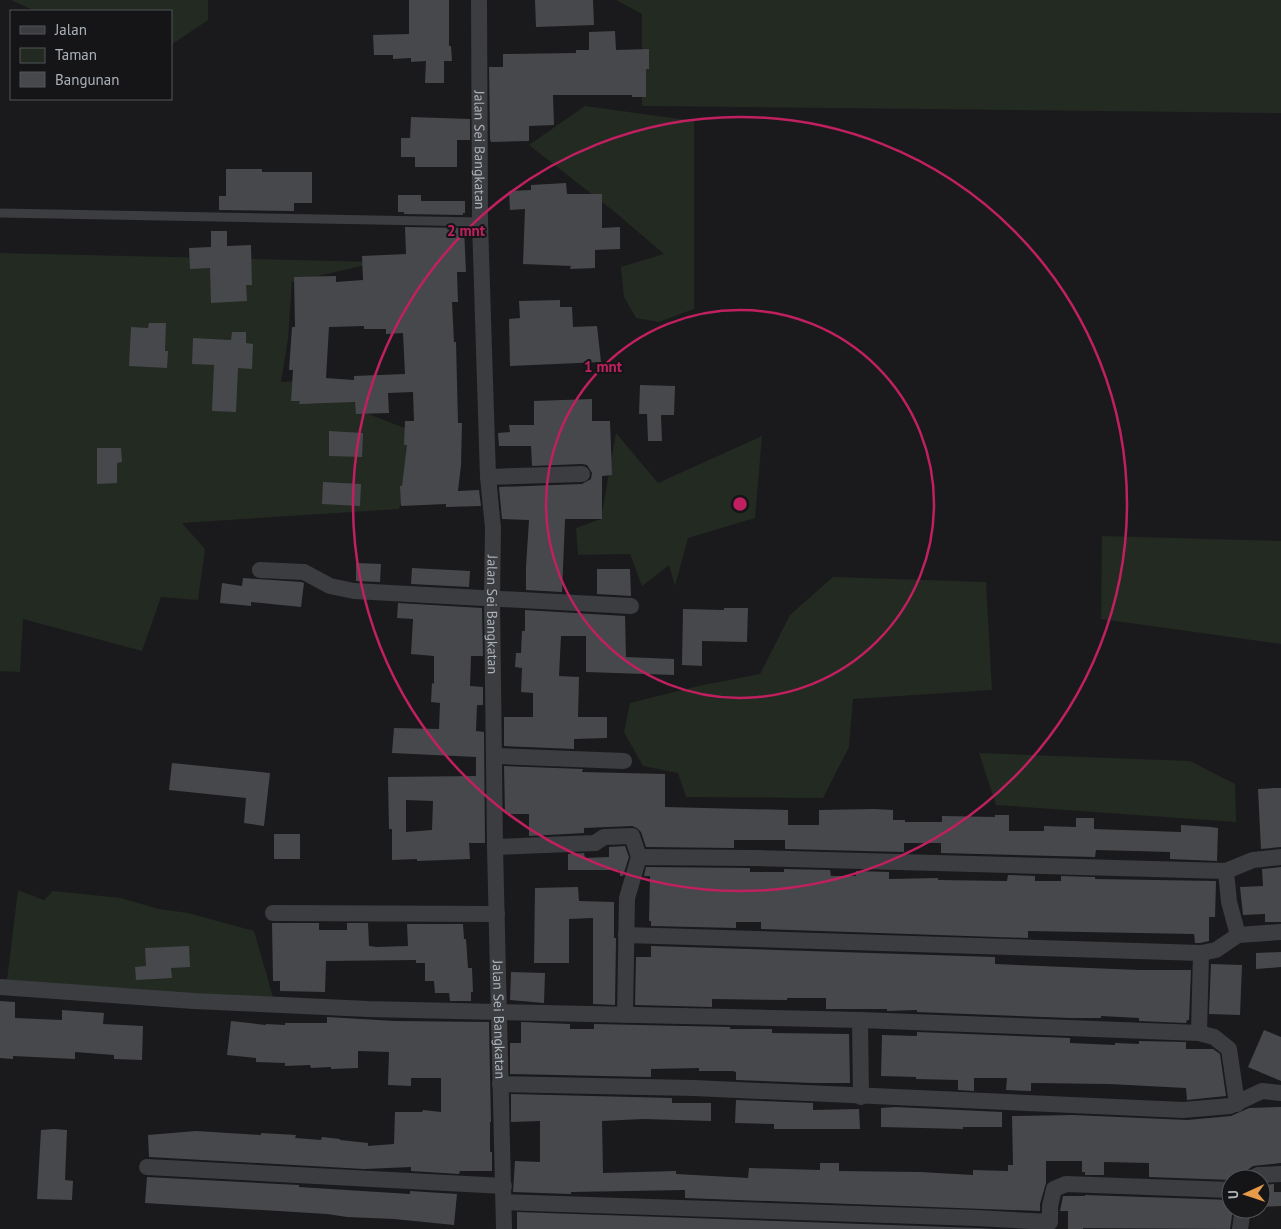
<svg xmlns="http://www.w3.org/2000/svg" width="1281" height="1229" font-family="'PT Sans',sans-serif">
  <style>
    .green { fill: #222a22 }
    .building { fill: #47484c; fill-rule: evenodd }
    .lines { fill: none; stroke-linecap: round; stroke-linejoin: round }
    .service { stroke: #3b3d41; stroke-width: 9 }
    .minor { stroke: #3b3d41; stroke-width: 16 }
    .ring { fill: none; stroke: #c12060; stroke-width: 2.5 }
    .labels { text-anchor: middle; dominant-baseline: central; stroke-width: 4; stroke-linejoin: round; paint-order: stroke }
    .street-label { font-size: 14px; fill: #adb3ba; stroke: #151517 }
    .centre { fill: #c12060; stroke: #151517; stroke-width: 2.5 }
    .ring-label { font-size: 15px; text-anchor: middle; font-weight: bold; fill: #c12060; stroke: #151517; stroke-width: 4; stroke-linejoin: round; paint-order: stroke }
  </style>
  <rect width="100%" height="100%" fill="#1a1a1c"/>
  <g class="green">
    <path d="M11 0H208V20L171 45V11H35Z"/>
    <path d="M616 0H1281V113L642 106V14Z"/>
    <path d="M585 106 694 121V309L659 322 636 318 624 297 621 267 664 254 616 213 529 145Z"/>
    <path d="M0 253 379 262 292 282 288 339 281 382 333 379 363 412 410 430 412 468 399 509 182 523 205 549 198 600 161 597 142 651 23 619 20 672 0 671Z"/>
    <path d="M616 433 658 483 762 436 755 518 688 538 675 586 669 565 642 586 630 554 578 555 576 528 601 519Z"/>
    <path d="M1102 536 1281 541V644L1101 619Z"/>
    <path d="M833 577 986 582 992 690 853 699 849 747 823 798 686 797 678 773 643 766 624 732 630 703 698 686 760 674 790 615Z"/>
    <path d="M979 753 1190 761 1235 784 1236 822 996 805Z"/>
    <path d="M18 890 44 900 53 891 121 898 159 909 188 913 254 931 275 1004 6 988Z"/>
  </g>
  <g class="building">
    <path d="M409 0H449V46H451L452 61H444V83H425L426 61 411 62V58L393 59V55H374L373 35 409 34Z"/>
    <path d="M535 0H593L594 25 536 27Z"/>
    <path d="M615 31 616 50 649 49V69H646V97H632V95H553L554 125 529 126V141L491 142 490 139 489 67H503V54L576 53V50H589V32Z"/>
    <path d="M411 117 470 119V140H457V167H415V157H401V138H410Z"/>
    <path d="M226 169H262V172H312V203H294V211L219 210V196H226Z"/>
    <path d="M566 183 567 194H602V228L620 227V249L595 250V268L570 269 571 266 523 264 525 209 510 210 509 191 531 190V185Z"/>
    <path d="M398 195H421V201H465V213H463V215L404 214V212H398Z"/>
    <path d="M405 227 464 228 466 272H457L458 302H452L454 342H456L458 423H462L461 465 458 491 479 490 481 506 446 507V504L401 506 400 486H402L407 445H404L405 421H414L413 392 388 393 389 413 356 414 355 402 299 404 300 401H291L293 370H289L292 327H295L294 277 336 276V282L363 280 362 256 406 254ZM364 326V329H386V334L403 333 405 374 354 376V380L326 378 329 327Z"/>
    <path d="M211 231H227V246L251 245 252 285H246L247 301 211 303 210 268 190 269 189 248 211 247Z"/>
    <path d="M560 300V307H572L573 327 597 326 601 362 510 366 509 319 520 318 519 301Z"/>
    <path d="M149 323H166L165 351H168L167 368 129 366 131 327 148 328Z"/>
    <path d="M232 332H246V343L253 344 252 369 238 368 236 412 212 411 214 365 192 364 193 338 231 340Z"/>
    <path d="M640 385 675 386 674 415H661L662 441H648L647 414H639Z"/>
    <path d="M592 399V421H610L612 475 602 476V519H565L562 592 526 590V567L529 520 502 519 499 487 582 484 591 479 592 473 587 465 582 464 532 466 531 446H499L498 433 510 432 509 425H534V401Z"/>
    <path d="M329 431 363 433 362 457 329 456Z"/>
    <path d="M97 448H121L122 462 117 463V483L97 484Z"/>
    <path d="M323 482 361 484 360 506 322 504Z"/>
    <path d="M356 563 381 564 380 582 356 581Z"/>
    <path d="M412 568 470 571 469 587 411 584Z"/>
    <path d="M597 569H630L631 596 597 594Z"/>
    <path d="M243 578 301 582 304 583 301 607 251 602V606L220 603 222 583 242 586Z"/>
    <path d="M398 603 482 608 483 656H471L470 686 483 687V705H477L476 731 484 732 485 843H469L470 859 417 861V859L392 860V829H389L388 777 476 776V757L392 753 394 728 439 729 440 703 431 702 432 683 434 684V656L411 654 413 619 397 618ZM406 800 433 801 432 830 406 832Z"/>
    <path d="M724 608H748L747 642 702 641V666L682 665 683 609 724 610Z"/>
    <path d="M525 610 625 616 626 657 674 659V675L586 672V636H561L559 676 579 677 578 717H607V738L574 739V749L504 746V717H533V693L521 692 522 668 515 667 516 653H521L522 631H525Z"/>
    <path d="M172 763 270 773 264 826 244 823 246 798 169 790Z"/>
    <path d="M504 766 583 769 582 772 665 774V807L788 810V825H819V810L874 809 893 810V820H905V822H942V816L995 817V815H1009V831H1044V826L1076 827V818H1094V829L1181 832V825L1211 827 1218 828 1217 861 1170 859V852L1135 851 1096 850 1095 857 941 853V843H904V852L785 849V840H734V848L646 847 641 832 637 828 632 826 584 828V833L529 836V814H505Z"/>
    <path d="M1275 788H1281V847L1261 849 1258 789Z"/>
    <rect x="274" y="834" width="26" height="25"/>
    <path d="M625 846 629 857 623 876H620V870H568V854L584 853 585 858 609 857V847Z"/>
    <path d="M646 867 750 868V872H784V869L830 870 831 876H856V871L889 872V879L938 878V880L1007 881 1008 875 1035 876V881H1061V876L1095 877V879L1216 881 1215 917H1209V941L1200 943H1195L1194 934 1028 931V938L761 929V922H736V928L651 926V921H649L650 876H644Z"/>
    <path d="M1281 867V922H1265V914L1243 915 1240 887 1263 886 1262 869Z"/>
    <path d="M578 887 579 901 614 902V938H616L615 1005 593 1004V918L569 919V963H534L535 888Z"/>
    <path d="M272 923H319V930H347V923H368L369 946 377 947 408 946 407 924H463L464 939H466L468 968H472L473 992H471V1001H450L449 993H435L434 981H425V963H416V960L326 961 325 992 280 991V981H273Z"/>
    <path d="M189 946 190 967 171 968 172 978 136 980 135 967 146 966 145 948Z"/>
    <path d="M651 946 995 957V964L1139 970H1191L1189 1020H1187L1186 1023 1139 1021V1018L1101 1016V1018H1070L917 1012V1010L887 1011V1009H826V998H787V1000L712 999V1007L635 1005 636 957H651Z"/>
    <path d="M1281 952V967L1256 969V953Z"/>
    <path d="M1211 964 1242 965 1240 1015 1209 1014Z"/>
    <path d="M511 972 545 973 544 1003 510 1000Z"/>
    <path d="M0 1001 15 1002V1018L62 1020V1010L104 1013 103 1024 143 1026 142 1060 114 1059V1055L75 1052V1059L13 1056V1059L0 1058Z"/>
    <path d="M327 1017 395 1021 489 1022 491 1122H490V1152H492V1171H460L459 1174 411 1171V1167L364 1169 149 1157 148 1135 196 1131 261 1135V1133L296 1135 295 1138 321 1140 322 1137 340 1139V1140L368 1143V1146L394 1144 395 1112H422L423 1110 441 1112V1078H411V1086L388 1085 389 1052 358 1051V1068L331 1069V1067L311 1068 310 1065 285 1066V1063L256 1062V1058L227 1055 231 1021 266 1025V1024L285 1025V1023H327Z"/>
    <path d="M521 1022 570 1024V1029H594V1024L730 1027V1029H772V1033L849 1034 850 1083H813L736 1080V1072L733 1071H699V1068L651 1069V1077L510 1074V1043H521Z"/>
    <path d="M1264 1030 1281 1037V1081L1248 1067Z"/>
    <path d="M917 1032 1070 1038V1043L1115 1045V1043L1139 1044V1041L1186 1042V1049H1213L1220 1054 1226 1096 1187 1100 1186 1088 1109 1084 1031 1083V1091L1006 1090 1007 1078H974V1091L958 1090V1080L916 1079V1077L881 1076 882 1035 917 1036Z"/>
    <path d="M511 1094 672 1098V1103H711V1121L643 1119 602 1121 603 1173 676 1171V1174L748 1178 749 1168 820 1170V1163H839V1171L920 1172 973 1175V1170L1008 1171V1165H1013L1012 1116 1073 1115 1187 1120 1231 1116 1249 1108 1281 1107V1163L1253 1166 1246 1171 1242 1178 1231 1177V1180L1149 1177V1163L1104 1162V1175H1085V1172H1082V1161H1046V1183L1040 1204V1211L685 1198V1190L571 1192V1194L513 1192 515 1161 540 1162V1121L511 1122Z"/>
    <path d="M736 1100 813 1103V1110L859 1109 860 1129H774V1124L735 1123Z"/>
    <path d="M895 1107 1002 1112V1127H963V1129L881 1127V1108Z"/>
    <path d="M54 1129 67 1130 65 1180 73 1181 72 1200 37 1199 41 1130Z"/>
    <path d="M147 1177 299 1185V1187L410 1194V1191L457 1194 454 1225 394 1219 347 1217 327 1214 145 1203Z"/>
    <path d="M1274 1184V1192H1281V1206L1261 1207V1185Z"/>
    <path d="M1085 1195 1231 1200V1209H1233L1230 1229 1083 1228V1229H1068V1211H1060L1063 1196H1085Z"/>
    <path d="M517 1212 977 1228 995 1229H517Z"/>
  </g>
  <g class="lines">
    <path class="service" d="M0 213 480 222"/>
    <g class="minor">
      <path id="s1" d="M479 0 480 222 488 477 493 528 492 599 495 847 504 1229"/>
      <path d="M488 477 582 474"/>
      <path d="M260 570 304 572 330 586 354 591 631 606"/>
      <path d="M494 756 624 761"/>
      <path d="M495 847 595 843 604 837 632 836 639 857"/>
      <path d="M1226 871 1229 902 1238 935"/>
      <path d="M273 913 497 914"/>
      <path d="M626 935 1201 953 1216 950 1238 935 1281 932"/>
      <path d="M0 987 194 1001 368 1009 860 1020 1199 1033 1201 953"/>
      <path d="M625 1015 627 898 639 857 754 858 1226 871 1253 860 1281 857"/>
      <path d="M860 1020 861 1097"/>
      <path d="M1199 1033 1214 1037 1229 1049 1237 1104"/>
      <path d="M500 1084 694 1088 1183 1110 1230 1106 1262 1091 1281 1093"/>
      <path d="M147 1167 504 1186"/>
      <path d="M1252 1179 1258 1175 1281 1174"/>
      <path d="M504 1202 977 1218 1050 1222V1206L1054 1189 1066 1184 1231 1190"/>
      <path d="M1240 1229 1243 1209"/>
    </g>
  </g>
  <g class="ring">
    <circle cx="740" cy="504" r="194"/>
    <circle cx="740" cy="504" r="387"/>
  </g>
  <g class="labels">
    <g class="street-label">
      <text stroke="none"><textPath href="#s1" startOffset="150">Jalan Sei Bangkatan</textPath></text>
      <text stroke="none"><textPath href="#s1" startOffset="615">Jalan Sei Bangkatan</textPath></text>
      <text stroke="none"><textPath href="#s1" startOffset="1020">Jalan Sei Bangkatan</textPath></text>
    </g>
  </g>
  <circle cx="740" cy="504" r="8" class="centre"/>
  <g class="ring-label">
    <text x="466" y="236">2 mnt</text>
    <text x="603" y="372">1 mnt</text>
  </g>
  <rect x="10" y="10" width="162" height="90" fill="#151517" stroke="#525458"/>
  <rect x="20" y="26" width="25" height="8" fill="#3b3d41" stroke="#525458"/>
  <text x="55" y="35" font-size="15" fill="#adb3ba">Jalan</text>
  <rect x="20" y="48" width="25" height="15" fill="#222a22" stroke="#525458"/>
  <text x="55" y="60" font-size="15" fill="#adb3ba">Taman</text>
  <rect x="20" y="72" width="25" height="15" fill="#47484c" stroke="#525458"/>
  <text x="55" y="85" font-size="15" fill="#adb3ba">Bangunan</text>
  <g transform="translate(1246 1194) rotate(267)"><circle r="24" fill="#151517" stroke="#525458"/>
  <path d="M0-4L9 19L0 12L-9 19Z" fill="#e59b49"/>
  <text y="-8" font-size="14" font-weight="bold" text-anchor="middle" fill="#adb3ba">U</text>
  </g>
</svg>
